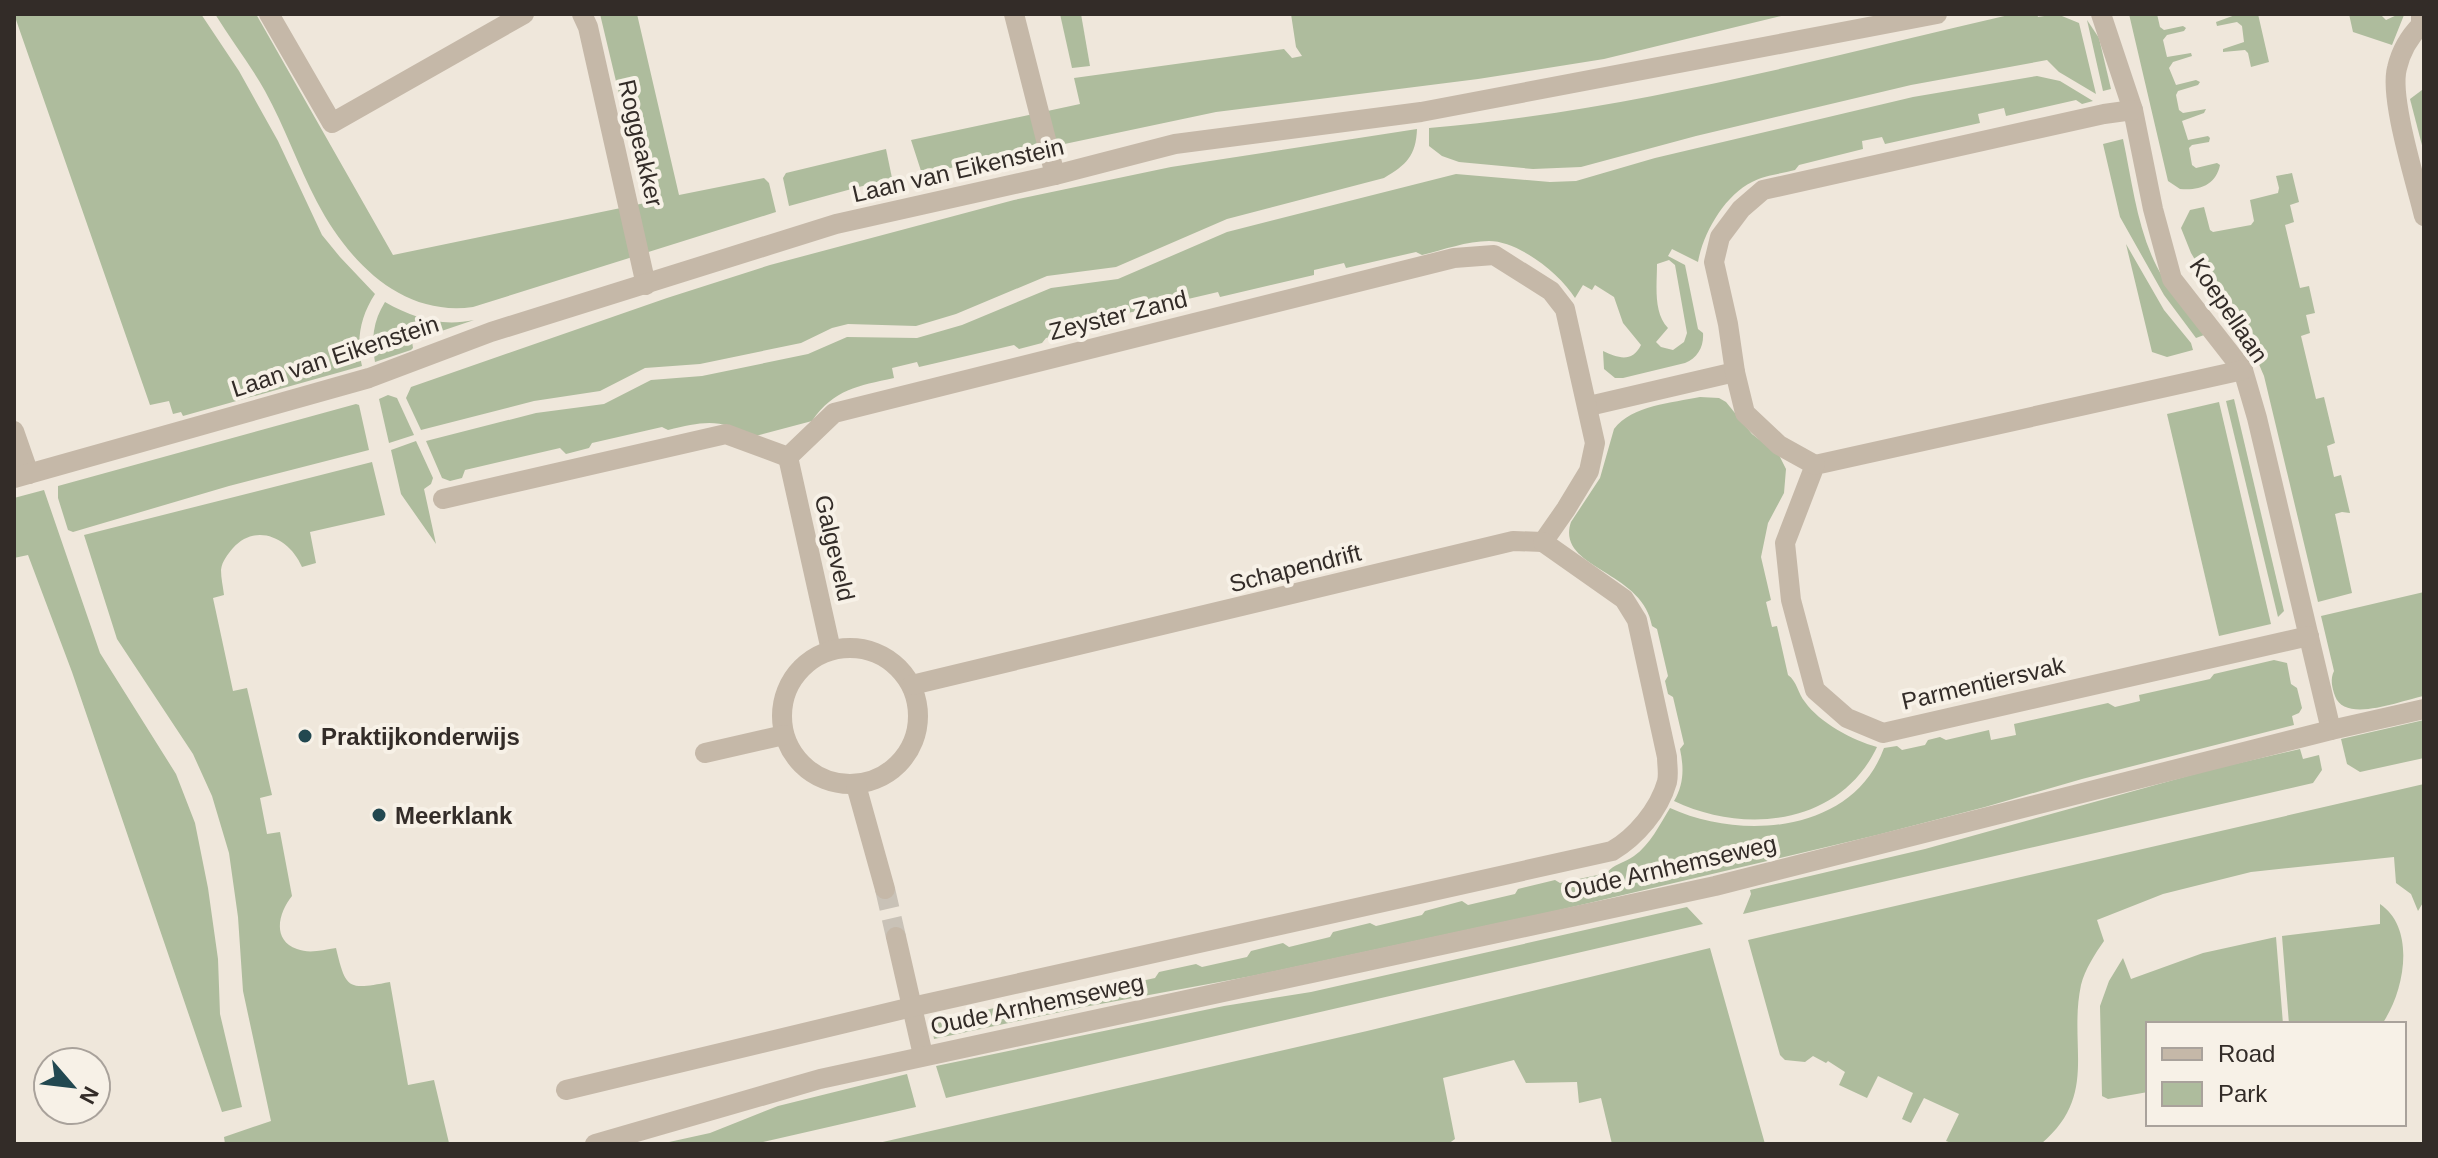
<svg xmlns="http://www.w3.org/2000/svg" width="2438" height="1158" font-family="Helvetica,sans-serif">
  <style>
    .green { fill: #aebc9d; fill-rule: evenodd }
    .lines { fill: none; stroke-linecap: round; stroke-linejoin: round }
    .street-tunnel { stroke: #c9c2b7; stroke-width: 20; stroke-dasharray: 20 10; stroke-linecap: butt }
    .street { stroke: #c5b8a8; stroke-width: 20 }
    .poi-dot { fill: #224850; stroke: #f7f1e7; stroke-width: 3 }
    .labels { text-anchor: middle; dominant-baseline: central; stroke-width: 8; stroke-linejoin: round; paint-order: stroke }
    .street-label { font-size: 24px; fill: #332c28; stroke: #f7f1e7 }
    .poi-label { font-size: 24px; font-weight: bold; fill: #332c28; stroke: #f7f1e7; text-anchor: start }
  </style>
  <rect width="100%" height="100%" fill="#efe7db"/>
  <g class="green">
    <path d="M14 14H201L239 71 278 141 322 235 340 257 375 294C360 317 356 340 362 366L183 416 181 412 173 414 169 401 150 405Z"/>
    <path d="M215 14H256L393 255 645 203 600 14H637L679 195 764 178 769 183 776 212 473 307C401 317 348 261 317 202 298 166 285 127 265 91 250 64 231 40 215 14Z"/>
    <path d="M1060 14H1081L1090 66 1072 68Z"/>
    <path d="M1291 14H1789L1604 59 1478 79 1216 112 922 174 911 140 1080 104 1074 78 1284 49 1292 58 1302 56 1296 47Z"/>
    <path d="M2013 14H2037L2038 17 2057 14 2079 23 2096 94 2059 72 2047 60 1911 85 1696 136 1581 167 1533 169 1459 162 1442 156 1429 146V128C1627 111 1820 59 2013 14Z"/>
    <path d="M2129 14H2157L2160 27 2164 30 2183 26 2186 28 2184 31 2167 35 2163 40 2167 57 2191 53 2192 56 2173 62 2169 68 2176 85 2196 80 2200 82 2198 85 2178 91 2176 95 2179 110 2183 113 2206 109 2204 113 2182 121 2188 140 2208 136 2210 138 2209 142 2192 145 2189 148 2192 165 2196 168 2217 163 2220 165C2216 185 2199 191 2180 189L2168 181Z"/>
    <path d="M2238 14H2258L2269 62 2251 67 2248 53 2245 50 2223 52V49L2244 42 2242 26 2237 22 2217 26 2216 22Z"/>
    <path d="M2349 14H2380L2386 20 2399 14 2404 15 2392 45 2353 32Z"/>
    <path d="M2087 20 2099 38 2111 89 2103 91Z"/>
    <path d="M2037 76 2060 81 2093 101 2082 104 2076 100 2006 116 2004 108 1978 114 1980 123 1885 144 1882 137 1862 141 1863 149 1799 165 1795 170C1781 174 1765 175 1752 182 1725 195 1703 233 1698 262L1672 249 1668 256 1685 265 1698 329 1703 333C1704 346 1698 358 1685 363L1623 378H1615L1604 369 1603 351C1618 358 1632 363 1641 345L1623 323 1614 297 1595 285 1592 290 1583 285 1575 298C1560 274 1519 241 1489 241 1467 241 1443 250 1422 255L1416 252 1346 268 1344 263 1314 270V275L1220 297 1218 292 1188 299 1189 304 1142 315 1141 310 1110 317 1111 322 1046 338 1042 343 1019 349 1014 345 919 367 917 362 892 368 894 378C858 386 834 389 812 421L752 437C720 417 702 422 668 430L662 427 592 443 589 448 566 454 560 448 465 470 462 478 450 481 442 478 426 441 536 413 604 404 651 380 702 376 808 354 847 337 917 338 962 325 1051 288 1118 279 1227 232 1456 174 1550 182 1576 181 1655 158 1913 97ZM1669 260 1675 265 1687 333 1684 342 1673 350 1661 347 1656 342 1668 328C1653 312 1657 285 1657 264Z"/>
    <path d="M2422 90 2424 93V153L2410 99Z"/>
    <path d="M1417 129C1416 156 1406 165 1384 178L1227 219 1116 267 1047 276 956 314 916 326 848 324 832 328 801 343 700 364 645 368 600 391 534 401 421 430 406 398 411 387 667 298 770 265 1014 200 1171 167Z"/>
    <path d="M2123 139C2132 181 2137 228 2157 267 2170 292 2187 313 2204 335L2196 338 2164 295 2120 217 2103 144Z"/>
    <path d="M886 149 892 178 789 206 783 178 786 173Z"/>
    <path d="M2292 173 2299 202 2290 205 2294 222 2285 225 2300 288 2309 286 2315 313 2306 315 2310 333 2301 336 2316 399 2324 397 2335 443 2327 446 2334 477 2341 475 2350 513 2342 512 2335 514 2352 593 2318 602 2264 376 2248 339 2209 283 2191 253 2181 228 2190 210 2204 207 2210 230 2213 232 2251 225 2254 221 2250 200 2278 193 2279 188 2276 176Z"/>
    <path d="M2126 244 2164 310 2191 343 2193 350 2167 357 2152 352Z"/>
    <path d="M385 302C413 318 441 327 474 320L412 341 413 348 411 350 375 362C371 340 373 321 385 302Z"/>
    <path d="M388 395 397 398 414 435 389 443 379 399Z"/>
    <path d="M1700 397 1719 398 1726 402 1752 434 1779 455 1786 469 1784 493 1768 523 1761 557 1771 600 1766 602 1772 627 1777 626 1788 675C1797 681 1798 694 1805 702 1820 723 1852 740 1877 747 1840 825 1745 835 1674 801 1684 784 1684 768 1680 749L1684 744 1673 697 1668 694 1665 681 1668 676 1657 629 1652 626C1643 570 1555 569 1571 522L1600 478 1614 429C1632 405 1672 403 1700 397Z"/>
    <path d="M2234 399 2284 611 2278 617 2226 401Z"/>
    <path d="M2219 402 2271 624 2219 636 2167 414Z"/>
    <path d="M356 404 359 405 369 450 229 486 73 532 68 530 58 498V486Z"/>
    <path d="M416 441 433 478 431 484 424 489 436 544 401 494 391 450Z"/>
    <path d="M372 462 385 515 310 532 316 563 302 567C290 538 256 522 233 548 228 554 222 561 221 570 221 578 223 587 224 595L213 598 233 691 247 688 272 795 260 798 267 834 280 832 292 896C279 912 271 940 297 949 309 954 323 950 336 948 346 990 348 990 390 982L408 1085 434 1080 449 1143 225 1144 224 1137 271 1121 243 991 238 917 229 853 212 796 193 754 117 639 84 535Z"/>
    <path d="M44 490 100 653 176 774 195 823 208 888 218 959 220 1014 242 1107 222 1112 72 672 28 555 14 558V498Z"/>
    <path d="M2424 592V696C2402 700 2345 724 2335 696 2332 687 2330 679 2334 671L2321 616Z"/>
    <path d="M2274 660 2287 663 2291 684 2297 688 2302 708 2299 713 2292 716 2294 725 2082 779 1985 807 1877 835 1551 912 1252 976 1084 1007 934 1039 932 1027 940 1020 1008 1005 1017 1010 1063 999 1066 994 1103 985 1109 988 1155 978 1159 972 1196 964 1202 967 1247 957 1251 951 1283 943 1289 947 1330 937 1333 932 1370 923 1376 926 1422 915 1425 911 1462 901 1468 905 1515 894 1518 889 1555 880 1560 883 1607 873C1613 864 1625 863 1634 856 1650 845 1660 824 1670 808 1742 841 1853 833 1884 748L1897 746 1902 750 1925 745 1928 740 1940 737 1946 740 1989 730 1991 740 2016 735 2014 724 2108 703 2115 707 2140 701 2139 695 2210 679 2214 674Z"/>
    <path d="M2424 720V758L2360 772 2347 764 2341 739Z"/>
    <path d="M2300 749 2303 759 2319 755 2322 770 2313 783 1743 914 1751 894 1750 890 1925 849 2213 769Z"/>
    <path d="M2424 784V901L2418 911 2411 894 2396 883 2394 857 2251 872 2163 894 2097 920 2104 941C2095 954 2085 969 2081 985 2068 1047 2099 1095 2041 1144H1954L1946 1141 1959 1114 1924 1098 1911 1123 1902 1119 1913 1093 1878 1076 1867 1098 1839 1085 1845 1072 1828 1061 1826 1063 1813 1056 1805 1062 1785 1060 1780 1055 1748 940Z"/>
    <path d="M2380 904C2417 929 2404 993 2382 1024H2289L2282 936 2380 924Z"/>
    <path d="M1687 907 1703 924 946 1098 936 1066 1224 1006 1311 992Z"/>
    <path d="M2276 937 2283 1024H2148V1092L2108 1099 2102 1096 2100 1006 2109 981 2123 958 2131 979 2203 953Z"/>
    <path d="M1710 948 1765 1144H1612L1601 1098 1579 1103 1577 1082 1526 1083 1514 1060 1443 1078 1455 1139 1448 1144H874L1367 1031Z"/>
    <path d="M907 1074 916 1107 754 1144H660L710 1133 778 1106Z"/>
  </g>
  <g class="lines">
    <path class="street-tunnel" d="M885 889 896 937"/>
    <g class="street">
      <path d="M269 14 332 123 524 14"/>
      <path d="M582 14 588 27 646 285"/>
      <path d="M1014 14 1055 175"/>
      <path d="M2101 14 2133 110 2153 209 2172 279 2243 370 2257 418 2331 730"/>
      <path d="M2421 14V25C2409 37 2401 51 2397 68 2389 98 2416 182 2424 216"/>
      <path d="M2243 370 1815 465 1785 543 1791 600 1815 690 1847 718 1883 733 2309 636"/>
      <path d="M1589 406 1735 372"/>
      <path d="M14 431 29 474"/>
      <path d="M788 457 831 650"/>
      <path d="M1815 465 1779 445 1745 413 1735 372 1728 324 1714 262 1720 237 1741 209 1763 190 2104 114 2133 110"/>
      <path d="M14 478 369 378 491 332 836 224 1055 175 1175 144 1421 112 1937 14"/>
      <path d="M443 499 726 434 788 457 834 413 1454 258 1494 255 1551 291 1565 309 1595 443 1589 471 1566 509 1543 542"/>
      <circle cx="850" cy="716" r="68"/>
      <path d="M912 685 1513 541 1543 542"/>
      <path d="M705 753 784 735"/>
      <path d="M856 785 885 889"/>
      <path d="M896 937 923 1055"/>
      <path d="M566 1090 912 1007 1612 851C1636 837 1659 810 1667 782 1669 774 1667 765 1667 757L1637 620 1624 599 1543 542"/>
      <path d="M595 1144 820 1079 1715 886 2331 730 2424 709"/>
    </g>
  </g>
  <g class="poi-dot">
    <circle cx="305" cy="736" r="8"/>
    <circle cx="379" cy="815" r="8"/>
  </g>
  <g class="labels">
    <g class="street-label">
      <text transform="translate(641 143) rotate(77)">Roggeakker</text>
      <text transform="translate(958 170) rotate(-13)">Laan van Eikenstein</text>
      <text transform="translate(2229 310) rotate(56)">Koepellaan</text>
      <text transform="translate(1118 315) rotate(-14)">Zeyster Zand</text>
      <text transform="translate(335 356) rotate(-18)">Laan van Eikenstein</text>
      <text transform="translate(835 548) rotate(77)">Galgeveld</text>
      <text transform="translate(1295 568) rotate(-14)">Schapendrift</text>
      <text transform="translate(1983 683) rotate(-13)">Parmentiersvak</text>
      <text transform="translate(1670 867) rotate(-13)">Oude Arnhemseweg</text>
      <text transform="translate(1037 1004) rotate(-12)">Oude Arnhemseweg</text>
    </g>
    <g class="poi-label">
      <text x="321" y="736">Praktijkonderwijs</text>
      <text x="395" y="815">Meerklank</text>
    </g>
  </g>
  <rect width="2438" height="1158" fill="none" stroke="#332c28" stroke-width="32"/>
  <rect x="2146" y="1022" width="260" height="104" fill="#f7f1e7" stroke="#a9a29b" stroke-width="2"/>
  <rect x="2162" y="1048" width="40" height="12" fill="#c5b8a8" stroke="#a9a29b" stroke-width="2"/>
  <text x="2218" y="1062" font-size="24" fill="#332c28">Road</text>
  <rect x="2162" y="1082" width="40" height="24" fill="#aebc9d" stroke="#a9a29b" stroke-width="2"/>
  <text x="2218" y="1102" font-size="24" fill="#332c28">Park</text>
  <g transform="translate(72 1086) rotate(118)"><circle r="38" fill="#f7f1e7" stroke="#a9a29b" stroke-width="2"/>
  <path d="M0-6L14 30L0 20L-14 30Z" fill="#224850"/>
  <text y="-12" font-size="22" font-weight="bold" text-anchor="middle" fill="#332c28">N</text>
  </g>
</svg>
